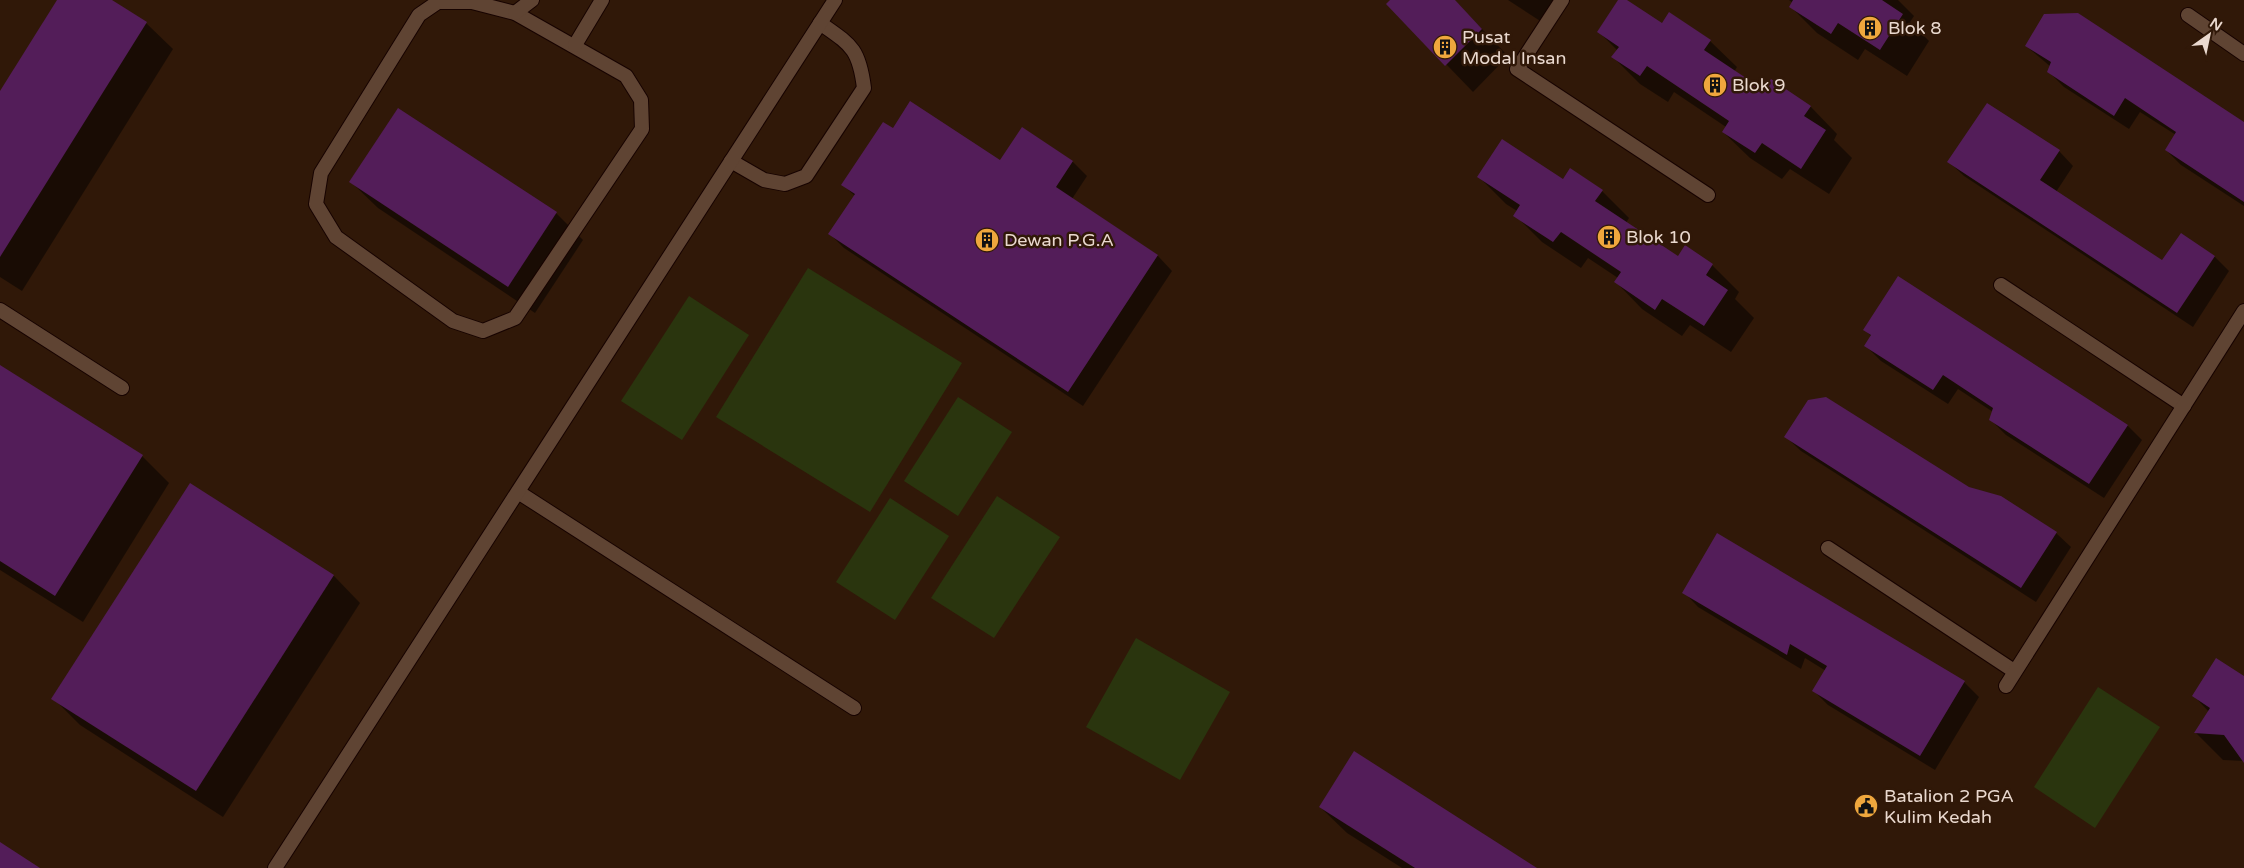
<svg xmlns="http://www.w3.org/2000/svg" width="2244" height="868" font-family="'Varela Round',sans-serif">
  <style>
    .green { fill: #2a350e }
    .shadow { fill: #0007 }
    .building { fill: #531d59 }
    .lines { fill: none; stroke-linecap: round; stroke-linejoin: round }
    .service-casing { stroke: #170300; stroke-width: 16 }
    .service { stroke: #5f4433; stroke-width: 14 }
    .labels { text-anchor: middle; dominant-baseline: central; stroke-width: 5; stroke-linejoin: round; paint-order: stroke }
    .poi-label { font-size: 18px; fill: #ead9cf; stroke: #301808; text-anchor: start }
  </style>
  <rect width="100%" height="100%" fill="#301808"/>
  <g class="green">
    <path d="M808 268 962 363 870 512 716 417Z"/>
    <path d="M689 296 749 335 682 440 621 401Z"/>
    <path d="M958 397 1012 432 958 516 904 481Z"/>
    <path d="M997 496 1060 537 994 638 931 598Z"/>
    <path d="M890 498 949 536 895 620 836 582Z"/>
    <path d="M1136 638 1230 692 1180 780 1086 727Z"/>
    <path d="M2098 687 2160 727 2095 828 2034 787Z"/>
  </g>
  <g class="shadow">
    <path d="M58 0H110L146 23 173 49 22 291 0 277V93Z"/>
    <path d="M1392 0H1454L1508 56 1473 92 1388 4Z"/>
    <path d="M1508 0H1569L1551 28Z"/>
    <path d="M1619 0H1625L1663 25 1710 41 1737 67 1734 72 1764 92 1771 81 1811 107 1837 134 1834 140 1852 158 1829 194 1790 169 1782 179 1750 158 1723 132 1726 127 1674 92 1668 102 1640 84 1613 57 1618 51 1598 31Z"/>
    <path d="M1789 0H1898L1914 16 1910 22 1929 41 1907 76 1865 49 1858 60 1817 33 1791 7 1793 3Z"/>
    <path d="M2026 46 2244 123V206L2181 165 2166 150 2176 135 2140 112 2129 129 2064 87 2049 72 2051 67Z"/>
    <path d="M893 130 1001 162 1072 161 1087 176 1072 199 1158 256 1172 271 1083 406 844 248 830 234 855 196 843 185Z"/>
    <path d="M2059 151 2073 166 2056 192 2163 262 2182 234 2215 257 2229 271 2193 327 1964 176 1949 162Z"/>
    <path d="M1570 170 1602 191 1629 218 1626 223 1678 257 1712 265 1739 292 1735 299 1754 318 1731 352 1690 325 1682 336 1642 309 1616 282 1618 278 1588 258 1581 268 1542 242 1515 215 1517 211 1506 204 1479 177 1563 181Z"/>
    <path d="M351 182 556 213 583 240 535 313 378 208Z"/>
    <path d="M1865 330 2127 425 2142 440 2104 498 2006 435 1991 420 1993 412 1958 389 1948 404 1881 361 1866 346 1872 337Z"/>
    <path d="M0 367 142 456 169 483 83 622 0 570Z"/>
    <path d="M1786 437 1969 488 2056 533 2071 547 2036 602 1801 451Z"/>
    <path d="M190 485 334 576 360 603 223 817 80 725 53 698Z"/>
    <path d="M1684 592 1964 682 1979 697 1935 770 1828 705 1814 691 1826 671 1805 658 1801 669 1698 607Z"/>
    <path d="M2244 678V761L2223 760 2196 733 2209 712 2194 696Z"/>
    <path d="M1320 807 1535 868H1402L1347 833Z"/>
  </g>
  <g class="building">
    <path d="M57 0H112L147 22 0 257V91Z"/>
    <path d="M1390 0H1455L1482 29 1445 66 1386 4Z"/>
    <path d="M1618 0H1627L1662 23 1669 12 1711 40 1704 50 1764 90 1771 79 1811 106 1804 116 1826 130 1801 169 1762 143 1755 153 1722 132 1729 121 1647 66 1640 76 1611 57 1619 47 1597 32Z"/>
    <path d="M1793 0H1882L1903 14 1880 50 1838 23 1831 34 1789 7Z"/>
    <path d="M2078 13 2244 122V202L2165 150 2176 132 2125 98 2114 116 2047 72 2051 62 2025 46 2044 14Z"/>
    <path d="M910 101 1000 160 1022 127 1073 161 1056 187 1158 255 1068 392 828 234 855 194 841 185 883 122 893 128Z"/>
    <path d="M1987 103 2060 150 2040 180 2162 260 2181 233 2215 256 2177 313 1947 162Z"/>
    <path d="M398 108 557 212 508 287 349 182Z"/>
    <path d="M1502 139 1563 179 1570 168 1603 190 1595 201 1678 256 1685 245 1713 264 1706 275 1728 290 1704 326 1662 299 1655 310 1614 282 1621 272 1561 232 1553 242 1513 216 1520 205 1477 177Z"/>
    <path d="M1898 276 2128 425 2089 484 1989 420 1993 408 1943 375 1933 390 1864 346 1871 335 1863 330Z"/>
    <path d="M0 365 143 455 55 596 0 561Z"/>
    <path d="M1826 397 1969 487 2001 496 2057 532 2021 588 1784 437 1808 400Z"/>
    <path d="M190 483 334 575 196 791 51 699Z"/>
    <path d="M1717 533 1965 681 1920 756 1812 691 1827 666 1790 644 1787 655 1682 593Z"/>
    <path d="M2216 658 2244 676V763L2224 735 2194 733 2210 708 2192 696Z"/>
    <path d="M1354 751 1537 868H1415L1319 807Z"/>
    <path d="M0 842 40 868H0Z"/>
  </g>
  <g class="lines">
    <g class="service-casing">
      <g id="service">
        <path d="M1562 0 1517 69 1708 195"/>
        <path d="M438 2H472L515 13 626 76 641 100 642 129 515 318 483 331 453 321 336 237 316 204 321 173 419 15Z"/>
        <path d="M515 13 532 0"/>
        <path d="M2188 15 2244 54"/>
        <path d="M575 45 602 0"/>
        <path d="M731 161 764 180 785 184 806 176 864 88C859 48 851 45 820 23"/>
        <path d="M2001 285 2184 406"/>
        <path d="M0 310 122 388"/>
        <path d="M518 492 854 708"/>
        <path d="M1828 548 2014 671"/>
        <path d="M2006 686 2244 311"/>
        <path d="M275 868 835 0"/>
      </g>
    </g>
    <use href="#service" class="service"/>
  </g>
  <defs>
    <g id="building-disc" transform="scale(1.25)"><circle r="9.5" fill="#efa73d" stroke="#301808"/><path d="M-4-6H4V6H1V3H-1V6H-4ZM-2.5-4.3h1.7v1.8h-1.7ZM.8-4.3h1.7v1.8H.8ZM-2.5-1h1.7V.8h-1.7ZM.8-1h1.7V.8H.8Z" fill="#111"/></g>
    <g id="civic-disc" transform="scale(1.25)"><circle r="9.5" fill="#efa73d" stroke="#301808"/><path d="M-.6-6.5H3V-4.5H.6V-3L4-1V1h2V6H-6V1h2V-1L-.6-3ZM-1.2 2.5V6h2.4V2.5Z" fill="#111"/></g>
  </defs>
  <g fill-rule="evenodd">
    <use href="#building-disc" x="1870" y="28"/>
    <use href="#building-disc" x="1445" y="47"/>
    <use href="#building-disc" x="1715" y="85"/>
    <use href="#building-disc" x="1609" y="237"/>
    <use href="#building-disc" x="987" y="240"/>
    <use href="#civic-disc" x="1866" y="806"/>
  </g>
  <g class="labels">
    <g class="poi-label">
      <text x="1888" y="28">Blok 8</text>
      <text x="1462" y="37">Pusat<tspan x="1462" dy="21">Modal Insan</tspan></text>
      <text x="1732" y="85">Blok 9</text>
      <text x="1626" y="237">Blok 10</text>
      <text x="1004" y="240">Dewan P.G.A</text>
      <text x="1884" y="796">Batalion 2 PGA<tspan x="1884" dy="21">Kulim Kedah</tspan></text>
    </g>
  </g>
  <g transform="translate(2209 35) rotate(33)" stroke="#301808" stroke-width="4" paint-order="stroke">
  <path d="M0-4L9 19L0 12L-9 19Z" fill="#ead9cf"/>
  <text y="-8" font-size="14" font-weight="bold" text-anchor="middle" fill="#ead9cf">N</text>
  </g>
</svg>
